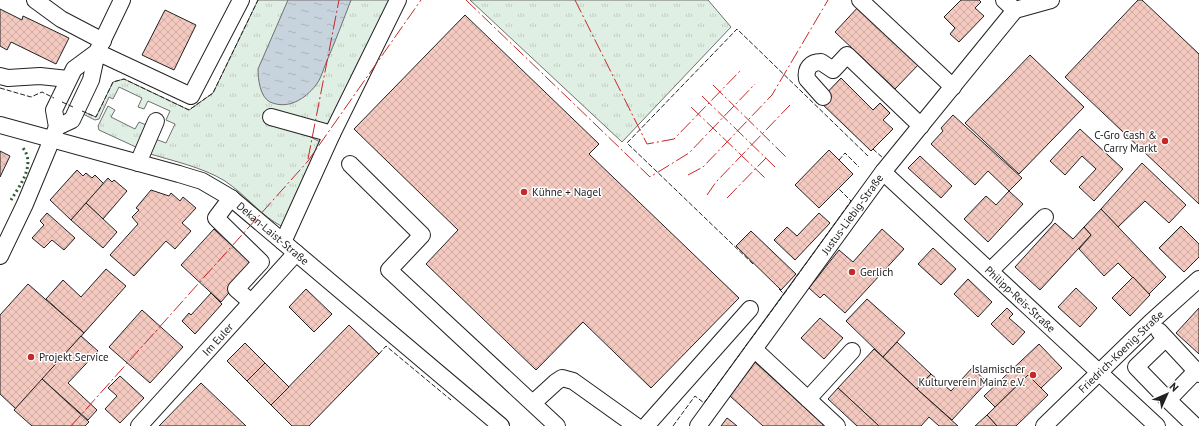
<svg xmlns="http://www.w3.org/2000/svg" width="1199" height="426" font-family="'PT Sans',sans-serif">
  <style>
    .grass { fill: url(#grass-tufts); stroke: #6f6f6f }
    .water { fill: url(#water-ripples); stroke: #6f6f6f }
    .building { fill: url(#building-cross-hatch); stroke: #222 }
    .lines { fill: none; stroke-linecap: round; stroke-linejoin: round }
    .minor-casing { stroke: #222; stroke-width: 18 }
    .minor { stroke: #fff; stroke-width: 16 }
    .hedge { stroke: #2f5e38; stroke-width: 3; stroke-dasharray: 2 3; stroke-linecap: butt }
    .fence { stroke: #222; stroke-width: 1; stroke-dasharray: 5 2; stroke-linecap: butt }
    .power { stroke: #c62828; stroke-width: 1; stroke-dasharray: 14 3 2 3; stroke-linecap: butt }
    .poi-dot { fill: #c62828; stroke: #fff; stroke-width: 1.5 }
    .labels { text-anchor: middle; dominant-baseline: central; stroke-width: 3; stroke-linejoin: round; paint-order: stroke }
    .poi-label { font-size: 11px; fill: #222; stroke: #fff; text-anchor: start }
    .street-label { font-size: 11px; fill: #222; stroke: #fff }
  </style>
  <defs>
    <pattern id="grass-tufts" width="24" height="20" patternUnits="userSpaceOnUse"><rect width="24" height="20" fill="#e0efe3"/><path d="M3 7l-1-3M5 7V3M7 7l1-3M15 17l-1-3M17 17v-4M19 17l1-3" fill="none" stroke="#c0cdc2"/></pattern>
    <pattern id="water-ripples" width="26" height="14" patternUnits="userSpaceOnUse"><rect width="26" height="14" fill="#c7d3dd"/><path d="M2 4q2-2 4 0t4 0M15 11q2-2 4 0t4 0" fill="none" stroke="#abb5bd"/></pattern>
    <pattern id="building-cross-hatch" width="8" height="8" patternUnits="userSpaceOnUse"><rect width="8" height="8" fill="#f3c9c0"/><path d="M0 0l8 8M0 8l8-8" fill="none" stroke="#d0aca5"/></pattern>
  </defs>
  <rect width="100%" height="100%" fill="#fff"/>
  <g class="grass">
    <path d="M258 0H395L329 130 286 124 320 142 283 227C261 216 246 195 225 181 202 167 173 161 147 153L155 139 166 143 175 124 166 120 170 111 148 101 144 109 138 107 142 98 119 87 113 99 109 97 99 119 95 120 81 113 82 111 96 117 113 82 124 79 189 110 213 93Z"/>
    <path d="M470 0H708L731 27 622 142Z"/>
    <path d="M108 106 115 110 111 117 135 129 139 122 146 125 138 148 99 130 98 126Z"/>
  </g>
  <path class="water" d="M288 0H351C343 21 335 42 326 63 323 70 321 79 316 85 305 99 288 110 270 102 260 97 258 79 258 69Z"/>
  <g class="building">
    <path d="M961 0H979L981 2 975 8 984 16 959 42 950 34 955 28 944 17Z"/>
    <path d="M1138 0H1142L1199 54V204L1065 77Z"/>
    <path d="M860 5 920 63 895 89 835 32Z"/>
    <path d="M0 9 22 20 23 16 69 38 56 64 11 42 7 50 0 46Z"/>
    <path d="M165 10 196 25 174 70 142 55Z"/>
    <path d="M465 15 599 144 589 154 739 298 651 388 583 322 536 370 426 264 458 230 354 129Z"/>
    <path d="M1030 55 1084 107 1019 174 965 123Z"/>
    <path d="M841 78 873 110 880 103 890 113 883 120 893 129 871 151 819 101Z"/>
    <path d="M953 115 1022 178 1009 191 988 171 975 185 931 144 943 131 941 128Z"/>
    <path d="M1080 129 1123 169 1094 201 1079 187 1096 169 1082 156 1065 175 1050 161Z"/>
    <path d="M829 150 853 174 819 208 795 185Z"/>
    <path d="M0 151 10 156 0 177Z"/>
    <path d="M920 156 952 186 941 198 908 168Z"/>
    <path d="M1142 163 1186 205 1169 223 1145 201 1118 227 1101 209Z"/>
    <path d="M77 170 83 176 86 173 92 178 95 175 104 184 71 220 50 200Z"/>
    <path d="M108 178 112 182 114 180 127 191 103 219 86 203Z"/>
    <path d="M151 190 169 196 171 193 180 201 183 197 196 208 182 223 191 231 175 249 166 241 134 276 110 255 138 224 132 217 139 210 136 208Z"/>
    <path d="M1009 191 1023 204 988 242 964 219 986 196 996 205Z"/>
    <path d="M86 203 117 232 103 248 71 220Z"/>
    <path d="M1101 209 1166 277 1149 294 1118 263 1104 276 1079 249 1091 235 1084 227Z"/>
    <path d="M47 213 75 238 64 250 52 240 44 248 32 238 44 225 40 221Z"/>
    <path d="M819 213 830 223 795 260 774 240 787 227 797 236Z"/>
    <path d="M1055 223 1073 239 1084 227 1091 235 1040 290 1015 267Z"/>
    <path d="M1181 226 1199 244V257L1184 272 1159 248Z"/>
    <path d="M214 229 253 265 221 302 181 265Z"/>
    <path d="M882 229 904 249 845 313 824 294 820 298 809 288 839 250 853 262Z"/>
    <path d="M751 231 796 274 781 290 736 246Z"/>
    <path d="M933 248 956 269 941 285 918 264Z"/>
    <path d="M106 269 126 286 84 333 46 299 63 280 81 297Z"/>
    <path d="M1133 277 1150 295 1130 316 1112 298Z"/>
    <path d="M968 279 992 302 978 317 954 294Z"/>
    <path d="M28 284 84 333 16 409 0 394V315Z"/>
    <path d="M1076 288 1097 308 1080 327 1058 307Z"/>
    <path d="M306 289 332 314 314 332 289 307Z"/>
    <path d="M211 293 222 304 195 334 182 321 189 313 191 315Z"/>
    <path d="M867 299 905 333 883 357 846 321Z"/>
    <path d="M1007 308 1013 314 1009 318 1025 332 1013 345 991 324Z"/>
    <path d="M1199 308V354L1176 333Z"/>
    <path d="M142 310 183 347 150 383 109 347Z"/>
    <path d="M820 318 843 338 824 359 801 338Z"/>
    <path d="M349 325 379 354 309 426H292L271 405Z"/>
    <path d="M81 336 98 351 68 383 97 410 88 420 42 379Z"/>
    <path d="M897 342 931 374 917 389 883 357Z"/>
    <path d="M245 343 265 363 247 381 227 361Z"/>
    <path d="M1039 344 1062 368 1041 388 1028 375 995 407 984 396Z"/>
    <path d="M874 349 917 389 958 426H939L929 417 921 426H879L838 388Z"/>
    <path d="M755 362 825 426H763L730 396Z"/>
    <path d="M265 363 289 387 271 405 247 381Z"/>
    <path d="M972 368 987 382 952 420 917 389 931 374 951 391Z"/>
    <path d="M1028 375 1048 395 1016 426H997L987 415Z"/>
    <path d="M120 376 144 398 120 423 105 409 117 396 108 388Z"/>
    <path d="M42 379 89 422 85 426H32L14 410Z"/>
    <path d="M201 383 246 426H159Z"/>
    <path d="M838 388 879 426H857L828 399Z"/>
    <path d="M987 415 997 426H975Z"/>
    <path d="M727 418 731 421 737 426H721Z"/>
  </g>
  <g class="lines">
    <g class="minor-casing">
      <g id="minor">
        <path d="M35 0 61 19 103 41"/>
        <path d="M860 0 953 87"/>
        <path d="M1004 0 1015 10 1051 0"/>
        <path d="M0 76 8 78 40 76 68 79"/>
        <path d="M823 97 807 79C805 68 811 62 821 62L833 70 847 55 921 126"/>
        <path d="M271 117 332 134"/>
        <path id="s1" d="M0 125 179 174 202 181 231 198 501 426"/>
        <path d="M57 127 54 110 74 69 97 52 122 0"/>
        <path d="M138 163 156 121"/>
        <path d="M350 164 422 235 389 270 557 426"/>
        <path id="s2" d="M883 172 1157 426"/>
        <path d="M231 198 216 218 261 262 236 289 251 302"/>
        <path d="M283 242 332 134 398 0"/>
        <path d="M0 256 25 204 57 127 72 120 91 80 97 52 191 96 241 0"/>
        <path d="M990 271 1045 217"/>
        <path d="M1159 331 1199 374"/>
        <path d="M1165 339 1136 367 1168 400 1196 371"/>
        <path d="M754 349 837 426"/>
        <path d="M808 399 852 351"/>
        <path d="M1168 400 1195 426"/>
        <path d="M533 403 556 382 562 378 573 381 636 426"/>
        <path id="s3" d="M139 426 296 253"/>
        <path d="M646 426 750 309"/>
        <path id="s4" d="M698 426 883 172 1015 10"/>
        <path id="s5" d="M1044 426 1151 322 1199 279"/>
      </g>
    </g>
    <use href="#minor" class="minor"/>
    <path class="hedge" d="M11 200C20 185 36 165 23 148"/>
    <g class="fence">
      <path d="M0 88 31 97 42 92 54 98"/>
      <path d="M62 102 73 107"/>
      <path d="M82 111 96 117 113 82 124 79 189 110 213 93 258 0"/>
      <path d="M873 149 883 158"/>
      <path d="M839 160 845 153 859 167"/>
      <path d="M753 264 627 143 737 29 868 156"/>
      <path d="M779 289 784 294 851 201 838 188"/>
      <path d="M379 354 386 346 451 400"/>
      <path d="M673 426 695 396 704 403 784 294"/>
    </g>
    <g class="power">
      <path d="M466 0 650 177 689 153 755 84"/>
      <path d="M575 0 647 144 674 139 741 70"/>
      <path d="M713 85 786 157"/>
      <path d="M702 96 775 167"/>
      <path d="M691 107 765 178"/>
      <path d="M308 159 339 0"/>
      <path d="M688 175 703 167 772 95 828 0"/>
      <path d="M707 195 716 182 790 105"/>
      <path d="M727 198 766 158"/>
      <path d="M71 426 308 161 421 0"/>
    </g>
  </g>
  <g class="poi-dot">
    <circle cx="1165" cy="141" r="4"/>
    <circle cx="524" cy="192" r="4"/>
    <circle cx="852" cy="272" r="4"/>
    <circle cx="31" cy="357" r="4"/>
    <circle cx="1033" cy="375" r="4"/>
  </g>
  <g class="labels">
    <g class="poi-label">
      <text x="1157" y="135" text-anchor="end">C-Gro Cash &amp;<tspan x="1157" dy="13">Carry Markt</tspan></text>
      <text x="532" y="192">Kühne + Nagel</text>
      <text x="860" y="272">Gerlich</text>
      <text x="39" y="357">Projekt Service</text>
      <text x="1025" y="369" text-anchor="end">Islamischer<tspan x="1025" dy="13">Kulturverein Mainz e.V.</tspan></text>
    </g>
    <g class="street-label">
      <text stroke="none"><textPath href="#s4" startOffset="262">Justus-Liebig-Straße</textPath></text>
      <text stroke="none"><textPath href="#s1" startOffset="298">Dekan-Laist-Straße</textPath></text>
      <text stroke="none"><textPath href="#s2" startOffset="187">Philipp-Reis-Straße</textPath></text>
      <text stroke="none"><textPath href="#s3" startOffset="117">Im Euler</textPath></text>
      <text stroke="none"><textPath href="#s5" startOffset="107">Friedrich-Koenig-Straße</textPath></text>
    </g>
  </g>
  <g transform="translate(1167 394) rotate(45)" stroke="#ffffff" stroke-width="3" paint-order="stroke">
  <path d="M0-3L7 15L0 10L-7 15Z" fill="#222222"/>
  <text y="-6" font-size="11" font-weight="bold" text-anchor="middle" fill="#222222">N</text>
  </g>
</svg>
